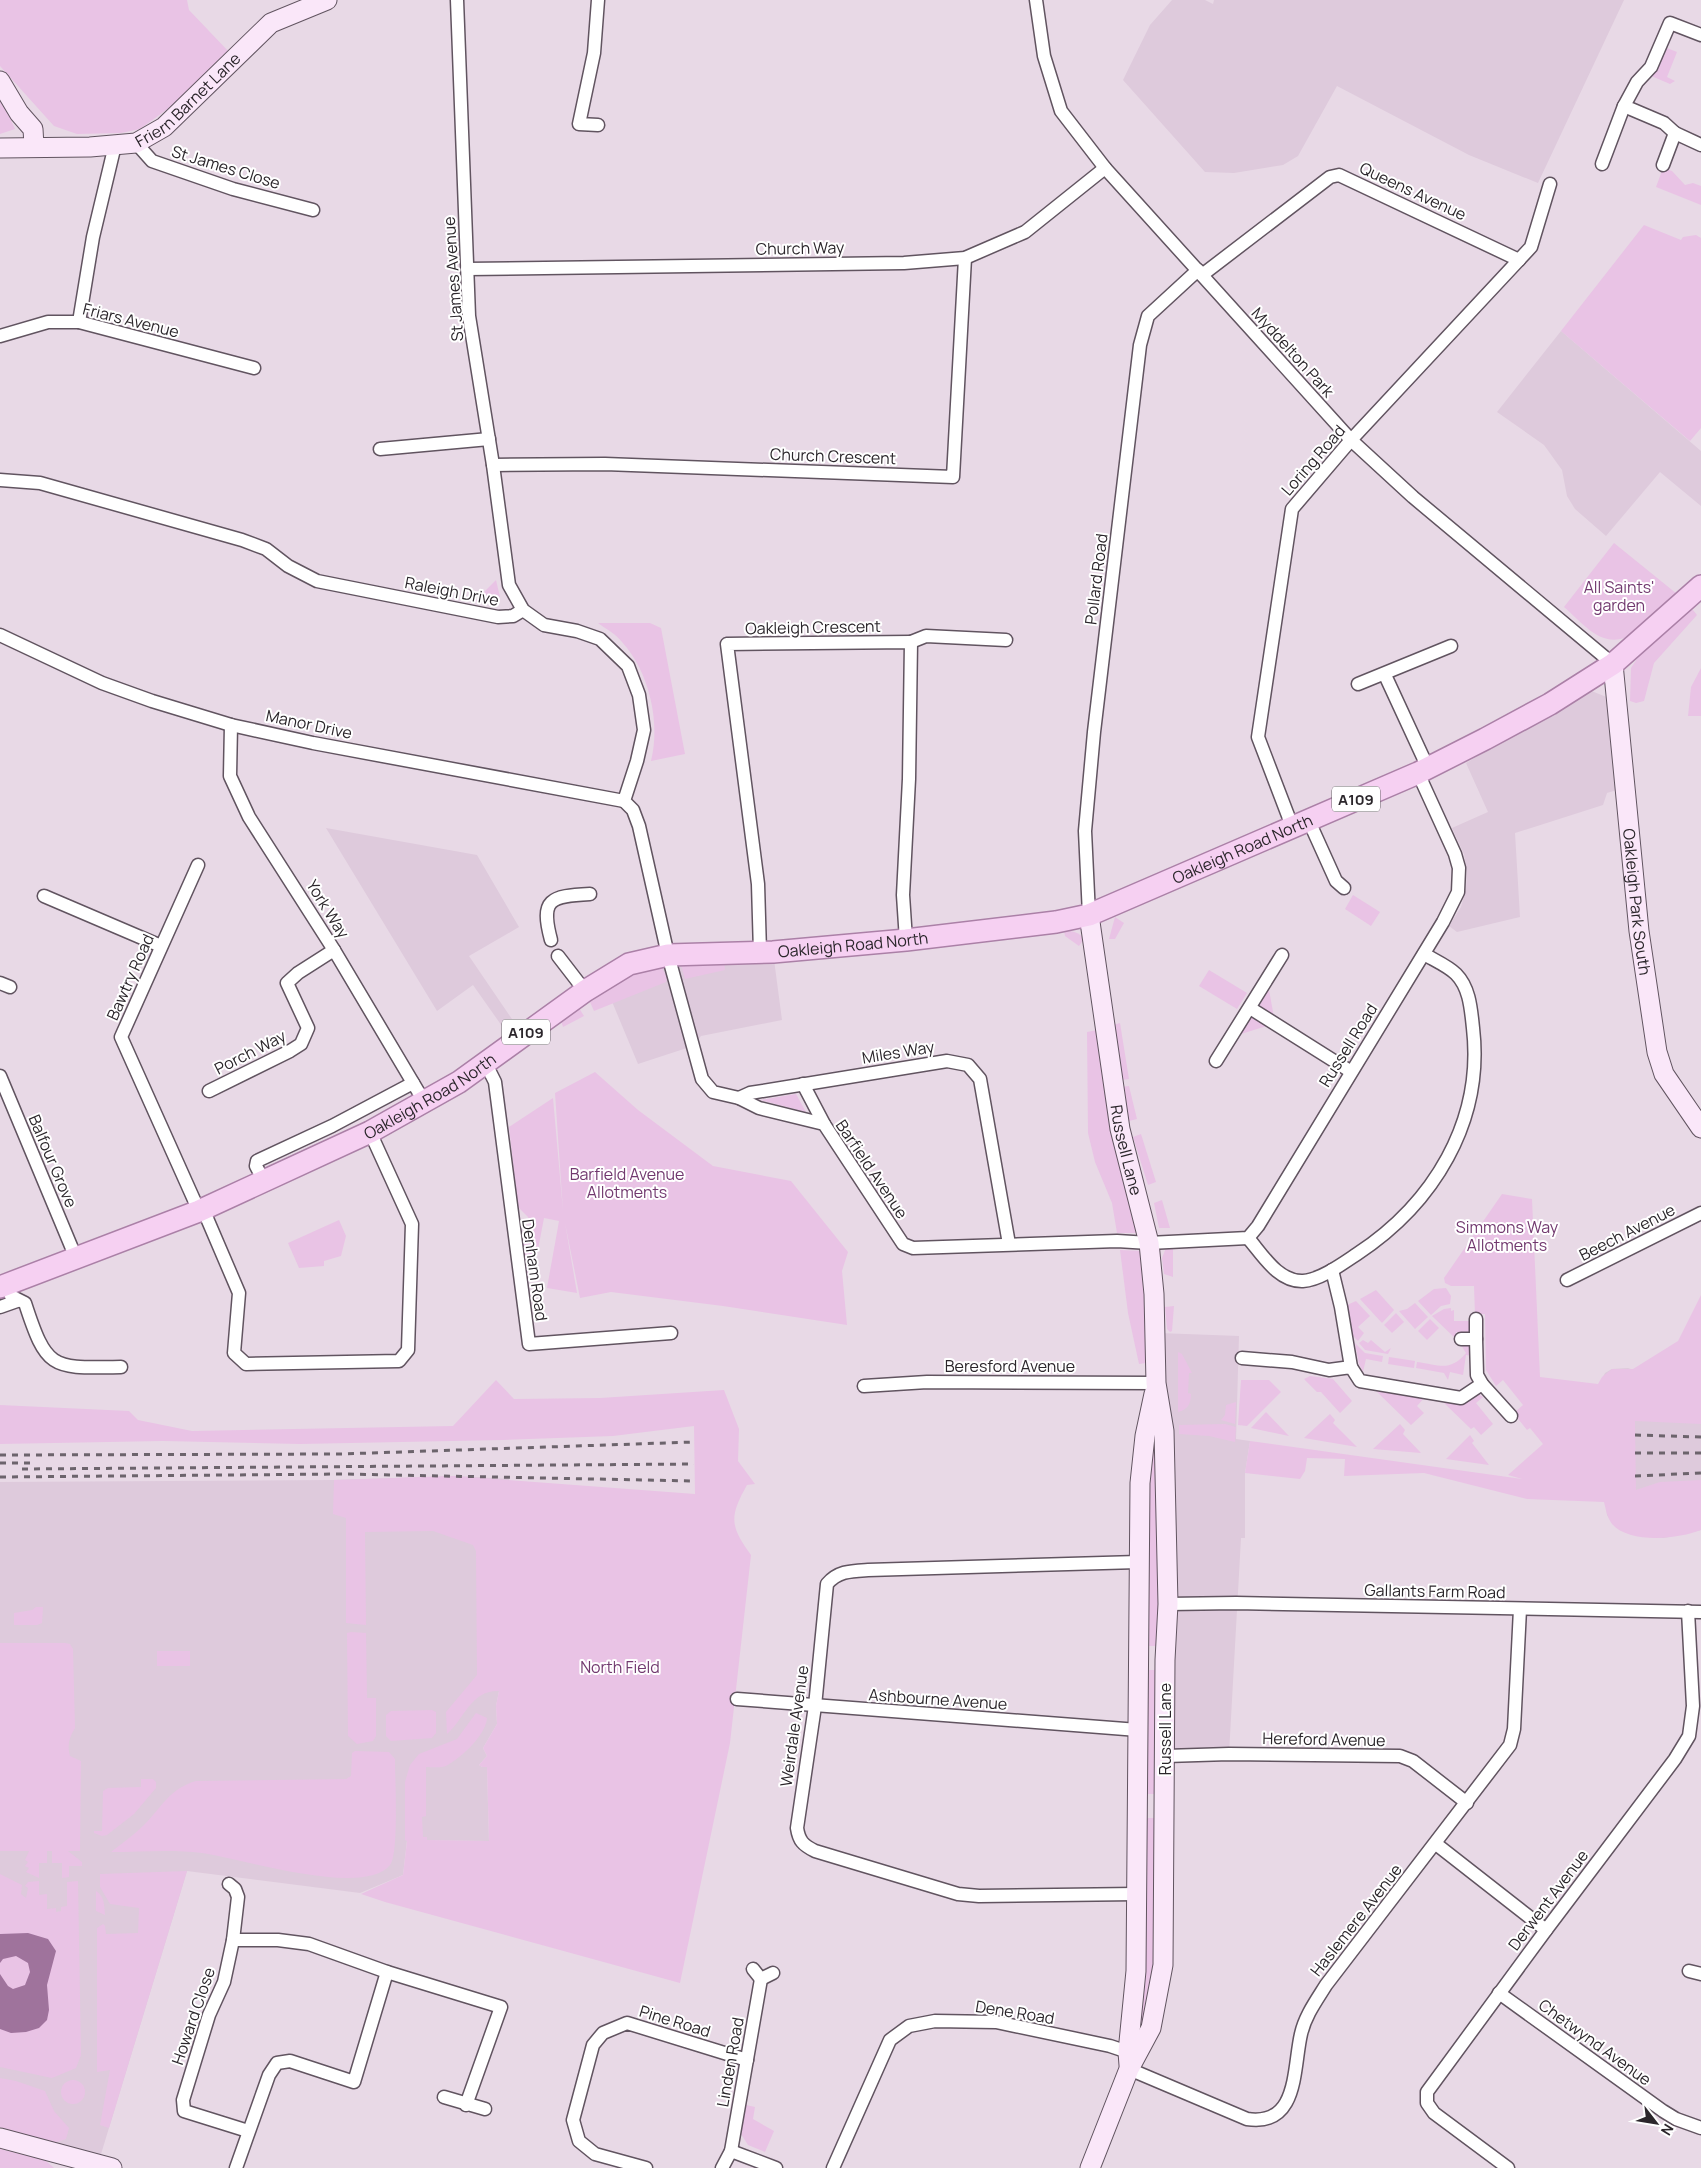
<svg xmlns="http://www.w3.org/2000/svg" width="1701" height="2168" font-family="Manrope,sans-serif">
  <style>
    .built { fill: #decadc }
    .green { fill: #e9c3e5 }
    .water { fill: #9f739c }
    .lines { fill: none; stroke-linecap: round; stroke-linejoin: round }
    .street-casing { stroke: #615460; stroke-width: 15 }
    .secondary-casing { stroke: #615460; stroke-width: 21 }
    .primary-casing { stroke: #ab80a7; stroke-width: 24 }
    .street { stroke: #fff; stroke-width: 12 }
    .secondary { stroke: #fae7f9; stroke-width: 19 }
    .primary { stroke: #f6d0f2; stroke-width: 21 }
    .rail { stroke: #6c646c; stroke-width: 3; stroke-dasharray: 6 6; stroke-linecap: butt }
    .labels { text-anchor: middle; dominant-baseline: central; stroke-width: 4; stroke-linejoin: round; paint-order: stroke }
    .shield { fill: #fff; stroke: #6b676b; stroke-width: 1 }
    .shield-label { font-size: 15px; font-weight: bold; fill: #2b262b }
    .street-label { font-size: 16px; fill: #2b262b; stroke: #fff }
    .park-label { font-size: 16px; fill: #72396f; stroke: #fff }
  </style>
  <rect width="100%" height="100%" fill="#e8d9e6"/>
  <g class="built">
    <path d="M1172 0H1205L1213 4 1214 0H1624L1538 183 1469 155 1337 86 1298 156 1283 165 1234 173 1205 172 1123 80 1150 25Z"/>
    <path d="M1561 331 1701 451V506L1660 472 1606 536 1575 509 1567 496 1562 470 1544 445 1497 412Z"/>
    <path d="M1589 690 1609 698 1617 790 1607 793 1603 805 1515 833 1520 917 1457 932 1449 926 1461 907 1466 889 1467 872 1464 854 1452 828 1488 812 1466 763Z"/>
    <path d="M326 828 477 855 519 927 469 956 514 1022 504 1029 473 985 437 1011Z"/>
    <path d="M773 952 782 1020 701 1036 693 1046 638 1064 603 980 629 964Z"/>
    <path d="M1158 1333 1239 1336 1236 1439 1250 1441 1245 1473V1538H1241L1229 1754H1168Z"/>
    <path d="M1628 1368 1701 1396V1530L1664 1538 1648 1537 1620 1530 1613 1524 1607 1515 1597 1390 1605 1373 1612 1369Z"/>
    <path d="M455 1476 509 1479 500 1686 496 1706 497 1724 483 1748 487 1756 479 1765 482 1767H487L489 1841 407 1840 403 1875 360 1893 187 1871 98 2164 0 2138V1482L334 1480Z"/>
  </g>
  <g class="green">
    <path d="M0 0H187L189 10 229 52 173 105 140 129 121 133 77 134 54 126 0 66Z"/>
    <path d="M1667 48 1677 52 1667 77 1675 81 1670 84 1649 75 1660 56H1664Z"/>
    <path d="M0 96 15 129 0 134Z"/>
    <path d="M1663 168 1672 171 1685 185 1693 183 1701 186V205L1656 187Z"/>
    <path d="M1644 225 1681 240 1683 237 1696 235 1701 238V428L1690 441 1561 331Z"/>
    <path d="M1614 543 1677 594 1627 637C1600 648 1583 623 1564 607Z"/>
    <path d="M496 580 500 597 495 603 474 602Z"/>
    <path d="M1688 608 1693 610 1697 615 1654 663 1644 701 1636 703 1630 701 1631 668 1639 656Z"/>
    <path d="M598 623H650L661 628 685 754 651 761C661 723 649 671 622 642 616 634 606 629 598 623Z"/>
    <path d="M1701 668V716H1688L1691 687Z"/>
    <path d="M1353 895 1380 912 1371 926 1345 909Z"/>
    <path d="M1115 917 1124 923 1115 939H1109Z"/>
    <path d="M1064 930C1072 931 1079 932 1084 939L1079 946 1065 936Z"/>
    <path d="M724 962 725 970 685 979 681 965Z"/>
    <path d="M654 967 662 968 667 978 666 982 594 1011 590 1002 631 974Z"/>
    <path d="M1209 970 1247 993 1237 1009 1199 986Z"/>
    <path d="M1266 984 1269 990 1274 1017 1260 1009 1258 1004Z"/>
    <path d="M579 1008 584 1016 563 1027 561 1021Z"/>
    <path d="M1249 1017H1255L1270 1025 1241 1034 1224 1060 1222 1055Z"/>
    <path d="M1120 1023 1129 1079 1121 1080 1113 1025Z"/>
    <path d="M1097 1030 1141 1233H1117L1112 1203 1095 1162 1088 1133 1087 1032Z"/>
    <path d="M595 1072 638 1110 713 1166 791 1181 848 1252 842 1271 847 1325 723 1306 611 1292 580 1298 565 1223 577 1293 547 1288 559 1221 544 1218 535 1265 531 1264 527 1279 521 1241 527 1235 530 1225 528 1217 518 1207 509 1127 553 1098 563 1211 555 1093Z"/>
    <path d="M1129 1086 1137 1119 1129 1121 1121 1087Z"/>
    <path d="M796 1094 806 1112 760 1100Z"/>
    <path d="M1141 1134 1156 1182 1148 1185 1133 1137Z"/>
    <path d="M1502 1194 1532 1199 1540 1377 1598 1384 1602 1377 1612 1369H1633L1678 1341 1701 1295V1424L1635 1421V1424L1636 1490 1660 1482 1701 1480V1530C1679 1539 1629 1544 1612 1524 1607 1517 1606 1510 1604 1502L1527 1499 1424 1473 1344 1476 1345 1459 1307 1458 1305 1471 1300 1479 1245 1473 1250 1441 1522 1479 1508 1475 1543 1444 1530 1428 1527 1430 1515 1415V1412L1523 1405 1503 1380 1496 1386 1486 1370 1485 1314 1475 1315 1474 1286H1451L1445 1283 1444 1278Z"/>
    <path d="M1162 1200 1170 1228H1159L1154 1203Z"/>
    <path d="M339 1220 346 1236 341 1256 324 1261V1266L299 1268 288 1243Z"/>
    <path d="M1166 1248H1173V1277L1164 1274 1162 1258Z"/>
    <path d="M1120 1250 1143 1251 1146 1363 1139 1364 1128 1313Z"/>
    <path d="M1446 1288 1451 1296 1450 1304 1441 1306 1431 1315 1418 1301 1434 1289Z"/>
    <path d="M1376 1290 1394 1310 1382 1323 1360 1299Z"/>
    <path d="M1356 1301 1370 1316 1358 1327 1364 1333 1358 1341 1353 1336 1347 1305Z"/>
    <path d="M1415 1303 1428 1317 1415 1329 1399 1311 1407 1309Z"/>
    <path d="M1174 1306 1172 1331 1170 1332 1167 1329 1165 1307Z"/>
    <path d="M1451 1308V1311L1454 1310V1321H1475V1333L1456 1332V1339L1432 1316 1444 1309Z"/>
    <path d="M1396 1313 1404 1322 1392 1333 1384 1325Z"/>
    <path d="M1430 1319 1439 1328 1427 1340 1418 1331Z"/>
    <path d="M1363 1340 1368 1343 1371 1340 1385 1352 1391 1348 1388 1354 1365 1350 1359 1343Z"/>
    <path d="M1355 1343 1365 1353 1383 1356 1382 1362 1366 1359 1363 1372 1359 1364Z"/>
    <path d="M1461 1345H1468L1473 1356 1466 1355 1463 1375 1450 1372 1448 1380 1444 1373 1416 1368 1417 1362C1440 1365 1450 1372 1466 1353Z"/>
    <path d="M1178 1352 1182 1354 1192 1373H1189L1188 1393 1191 1394C1191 1403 1188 1410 1178 1412Z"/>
    <path d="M1389 1357 1415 1361 1414 1368 1388 1364Z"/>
    <path d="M1310 1376 1333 1379 1352 1401 1340 1413 1321 1392H1317L1304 1379Z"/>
    <path d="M496 1380 514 1399 600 1398 724 1390 739 1429 738 1461 755 1484 747 1485C729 1517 730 1526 751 1555L730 1743 680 1983 385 1902 361 1894 403 1875 407 1841 405 1840V1782L410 1765 419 1754 457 1739 476 1713 487 1718C486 1735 461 1758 446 1766 441 1768 432 1767 426 1767V1816L422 1817 423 1837H427V1840L489 1841 487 1767H482L479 1765 487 1756 483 1748 497 1724 496 1706 499 1691C471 1690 465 1718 447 1734L446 1712 477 1675 476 1551 473 1545 433 1531 365 1532 366 1625 346 1623V1518L333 1514 334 1480 455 1476 695 1494 694 1426 613 1436 503 1440 300 1444 163 1441 0 1444V1405L129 1411 138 1420 192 1431 453 1426Z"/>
    <path d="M1241 1380H1269L1281 1392 1247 1426 1238 1425Z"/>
    <path d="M1372 1387 1425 1397 1417 1406 1424 1413 1411 1425Z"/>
    <path d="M1478 1394 1483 1397 1476 1403 1493 1424 1481 1435 1474 1427 1471 1429 1442 1401 1462 1404Z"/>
    <path d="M1236 1402 1235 1424 1221 1420 1225 1415 1226 1405Z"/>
    <path d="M1266 1412 1289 1436 1251 1428Z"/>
    <path d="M1330 1414 1335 1420 1333 1423 1357 1447 1304 1438Z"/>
    <path d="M1225 1424 1236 1427 1235 1442 1209 1436 1179 1434V1425Z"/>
    <path d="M1400 1424 1405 1430 1403 1434 1421 1453 1373 1449Z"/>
    <path d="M1470 1435 1474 1441 1472 1443 1489 1465 1446 1459Z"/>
    <path d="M1152 1438 1161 1439 1163 1646H1148V1472Z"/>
    <path d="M36 1607H43L42 1623 37 1625H14V1613L32 1610Z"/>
    <path d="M351 1632 366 1633 367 1698H376V1736L373 1741 357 1744 348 1736 347 1633Z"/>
    <path d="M0 1643H65L70 1644 73 1649 75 1728C69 1738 67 1745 70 1756L81 1761 80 1851H68L82 1862V1866H69V1877L62 1878V1863H52V1851H47V1863H39V1878L26 1872 29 1868 25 1866 28 1862 25 1860 29 1851H0Z"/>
    <rect x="157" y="1651" width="33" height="15"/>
    <path d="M1147 1670H1165L1163 1794H1146Z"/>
    <path d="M432 1710 436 1712V1733L432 1738 391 1741 386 1736V1715L391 1711Z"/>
    <path d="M355 1751 389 1752 395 1759C395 1778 399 1854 390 1865 364 1898 240 1858 202 1853 172 1849 141 1852 111 1852 122 1843 134 1835 144 1825 163 1806 169 1789 196 1781L346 1779 351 1776 352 1753Z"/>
    <path d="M141 1779H153L156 1782V1788L134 1814 107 1835 102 1836 94 1833V1831H102L103 1791 108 1788 141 1787Z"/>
    <path d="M1146 1818H1162V1905L1147 2024 1138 2023Z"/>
    <path d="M187 1871 109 2128 100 2125 110 2070 97 2072V1928L103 1924 105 1926 106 1934 138 1933 139 1908 110 1904 100 1887V1874Z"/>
    <path d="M0 1874 22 1885 21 1894 26 1898 28 1888 25 1886 28 1882 39 1881V1895L47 1894V1909L56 1908V1912L61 1911V1907L67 1906V1882L78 1881 81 2055 76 2068 52 2078 0 2067Z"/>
    <path d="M96 1891C105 1897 104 1905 105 1915L96 1911Z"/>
    <path d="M0 2078 16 2081 45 2091 54 2111 69 2128 66 2139 54 2143 0 2127Z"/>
    <circle cx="73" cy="2092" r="12"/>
    <path d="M746 2105 755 2107 753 2119 774 2131 765 2152 748 2145 741 2134Z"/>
    <path d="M0 2149 45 2160 54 2168H0Z"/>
  </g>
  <path class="water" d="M28 1933 48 1939 56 1951 47 1985 49 2010 47 2020 39 2028 26 2032 11 2033 0 2029V1974L8 1986 13 1989 25 1985 30 1972 28 1963 16 1956 3 1959 0 1963V1934Z"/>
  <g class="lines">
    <g class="street-casing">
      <g id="street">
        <path d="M457 0 469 316 493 465 509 585 523 610 544 625 577 631 600 639 628 666 639 695 644 730 637 761 624 801 633 810 639 826 668 955 702 1079 713 1092 739 1098 759 1108 824 1124 903 1244 913 1248 1117 1241 1149 1243 1248 1238 1258 1226 1443 922 1458 892 1459 868 1455 854 1418 773"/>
        <path d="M1036 0 1044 56 1061 111 1105 168 1351 440 1413 497 1613 664"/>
        <path d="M598 125 579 124 594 53 598 0"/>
        <path d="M1675 133 1701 145"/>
        <path d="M136 143 152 161 233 189 313 210"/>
        <path d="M1602 164 1624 106"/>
        <path d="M1663 165 1675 133 1664 123 1624 106 1637 82 1651 67 1670 23 1701 35"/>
        <path d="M467 269 904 263 965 258 1025 232 1105 168"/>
        <path d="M1202 275 1330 177 1339 175 1519 260"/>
        <path d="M79 322 93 237 115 145"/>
        <path d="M0 336 48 322H79L254 368"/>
        <path d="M380 449 489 439"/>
        <path d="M493 465 605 464 953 477 965 258"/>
        <path d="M0 480 40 483 242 540 266 549 288 566 317 581 498 617 513 616 523 610"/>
        <path d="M0 635 102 683 152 701 231 725 313 743 624 801"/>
        <path d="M911 642 926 636 1006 640"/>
        <path d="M1385 675 1428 768"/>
        <path d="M1358 684 1451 646"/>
        <path d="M231 725 230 776 249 817 334 950 425 1103"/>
        <path d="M1308 819 1336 881 1344 888"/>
        <path d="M1292 826 1258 737 1292 509 1351 440 1531 247 1550 184"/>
        <path d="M198 865 121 1037 199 1211"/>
        <path d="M44 896 161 946"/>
        <path d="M1089 915 1085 831 1094 732 1140 345 1148 316 1198 270"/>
        <path d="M551 940C540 899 550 896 590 894"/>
        <path d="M760 952 758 884 727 644 911 642 909 779 903 895 906 940"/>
        <path d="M558 956 585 991"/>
        <path d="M0 983 10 987"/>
        <path d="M1250 1008 1350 1071"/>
        <path d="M1216 1061 1282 955"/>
        <path d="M485 1062 495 1082 529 1344 671 1333"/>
        <path d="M0 1076 76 1258"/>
        <path d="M803 1084 824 1124"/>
        <path d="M209 1091 290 1051 301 1044 308 1028 287 983 298 973 334 950"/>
        <path d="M739 1098 750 1093 947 1061 968 1065 980 1079 1009 1244"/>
        <path d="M264 1181 256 1166 257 1161 332 1126 413 1083"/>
        <path d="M203 1209 239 1293 234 1353 246 1364 399 1361 408 1350 412 1224 370 1132"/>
        <path d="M1248 1238C1262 1254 1278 1282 1303 1281 1320 1280 1342 1264 1357 1254 1433 1204 1484 1122 1473 1028 1471 1010 1470 988 1456 974 1448 966 1434 960 1424 954"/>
        <path d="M1332 1270 1341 1307 1351 1367"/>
        <path d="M1567 1280 1701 1213"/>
        <path d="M7 1285 11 1296 25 1303C47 1371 52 1368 121 1367"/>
        <path d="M0 1307 17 1301"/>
        <path d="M1461 1339H1476L1477 1375 1482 1384 1511 1416"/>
        <path d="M1476 1339V1319"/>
        <path d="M1242 1358 1292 1362 1329 1370 1351 1367 1360 1381 1461 1398 1482 1384"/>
        <path d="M864 1386 927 1382 1156 1383"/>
        <path d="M1168 1604 1236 1603 1701 1612"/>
        <path d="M737 1699 1138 1730"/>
        <path d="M1166 1756 1229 1754 1400 1756 1413 1761 1467 1803"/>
        <path d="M1436 1844 1546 1930"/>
        <path d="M229 1884 235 1889 238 1897 233 1940 224 1982 209 2015 183 2100 184 2111 248 2131"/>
        <path d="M1136 1894 979 1896 958 1894 815 1851C803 1845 799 1841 797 1828L815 1706 827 1584C838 1571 851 1571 868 1570L1138 1562"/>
        <path d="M233 1940H278L309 1944 387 1972 501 2007 466 2105"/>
        <path d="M753 1969 761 1979 773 1973"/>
        <path d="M1689 1971 1701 1974"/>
        <path d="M1499 1993 1663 2111 1676 2119 1701 2128"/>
        <path d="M1129 2069 1247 2119C1299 2127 1293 2068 1301 2034 1305 2016 1316 2001 1326 1985L1510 1745 1514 1729 1520 1609"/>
        <path d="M444 2097 485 2109"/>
        <path d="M731 2151 776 2168"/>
        <path d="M236 2168 269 2075 277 2063 290 2061 354 2082 387 1972"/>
        <path d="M646 2168 595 2154 579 2141 573 2120 593 2045 603 2033 627 2023 747 2060"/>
        <path d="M722 2168 731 2151 761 1979"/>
        <path d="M833 2168 890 2040 909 2026 935 2021 996 2022 1110 2046 1128 2052"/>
        <path d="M1508 2168 1434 2113 1427 2103V2092L1546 1930 1675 1759 1689 1736 1693 1706 1688 1611"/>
      </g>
    </g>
    <g class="secondary-casing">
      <g id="secondary">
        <path d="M0 81 19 113 33 129 34 146"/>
        <path id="s1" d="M0 148 90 147 136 143 164 127 271 23 327 0"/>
        <path id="s2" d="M1613 664 1639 931 1657 1052 1664 1074 1701 1128"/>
        <path id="s3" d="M1089 915 1120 1129 1149 1243 1154 1294 1156 1383 1164 1431 1168 1604 1165 1660 1163 1965 1151 2028 1129 2069 1090 2168"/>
        <path d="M1129 2065 1128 2052 1136 1971 1140 1483 1145 1436 1154 1394"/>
        <path d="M0 2138 112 2168"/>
      </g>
    </g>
    <g class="primary-casing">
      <g id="primary">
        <path id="s4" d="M0 1287 199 1211 370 1132 459 1082 585 991 629 964 668 955 773 952 906 940 1056 922 1089 915 1418 773 1485 739 1550 704 1613 664 1701 586"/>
      </g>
    </g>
    <use href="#street" class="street"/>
    <use href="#secondary" class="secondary"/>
    <use href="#primary" class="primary"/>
    <g class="rail">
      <path d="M1635 1435 1701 1437"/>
      <path d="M1635 1453H1701"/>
      <path d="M0 1455 341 1454 694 1442"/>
      <path d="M0 1463H30"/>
      <path d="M22 1469 694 1464"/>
      <path d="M1635 1476 1701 1473"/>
      <path d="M0 1477 342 1474 695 1481"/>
    </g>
  </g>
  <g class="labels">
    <g class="shield">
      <rect x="1332" y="786.5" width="48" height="25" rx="4"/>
      <rect x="502" y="1019.5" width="48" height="25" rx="4"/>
    </g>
    <g class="shield-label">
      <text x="1356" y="799">A109</text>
      <text x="526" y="1032">A109</text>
    </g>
    <g class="street-label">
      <text stroke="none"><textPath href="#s1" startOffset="204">Friern Barnet Lane</textPath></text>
      <text transform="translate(226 167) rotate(17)">St James Close</text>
      <text transform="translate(1413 191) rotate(25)">Queens Avenue</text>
      <text transform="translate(800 248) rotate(-1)">Church Way</text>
      <text transform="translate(453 279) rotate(-94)">St James Avenue</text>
      <text transform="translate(131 320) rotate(14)">Friars Avenue</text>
      <text transform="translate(1293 352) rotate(48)">Myddelton Park</text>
      <text transform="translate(833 456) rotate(2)">Church Crescent</text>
      <text transform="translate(1313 460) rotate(-49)">Loring Road</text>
      <text transform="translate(1096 579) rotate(-83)">Pollard Road</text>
      <text transform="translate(452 591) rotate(11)">Raleigh Drive</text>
      <text transform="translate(813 627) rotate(-1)">Oakleigh Crescent</text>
      <text transform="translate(309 724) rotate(12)">Manor Drive</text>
      <text stroke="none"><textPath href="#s4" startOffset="1341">Oakleigh Road North</textPath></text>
      <text stroke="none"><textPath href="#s2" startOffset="239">Oakleigh Park South</textPath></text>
      <text transform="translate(328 909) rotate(58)">York Way</text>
      <text stroke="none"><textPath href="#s4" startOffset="936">Oakleigh Road North</textPath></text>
      <text transform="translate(130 977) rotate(-66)">Bawtry Road</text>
      <text transform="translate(1348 1045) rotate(-58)">Russell Road</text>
      <text transform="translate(250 1052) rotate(-27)">Porch Way</text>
      <text transform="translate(898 1052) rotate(-9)">Miles Way</text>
      <text stroke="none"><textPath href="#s4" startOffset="471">Oakleigh Road North</textPath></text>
      <text stroke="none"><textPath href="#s3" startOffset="238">Russell Lane</textPath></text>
      <text transform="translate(53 1161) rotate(67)">Balfour Grove</text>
      <text transform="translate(872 1169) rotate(56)">Barfield Avenue</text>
      <text transform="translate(1627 1232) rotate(-27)">Beech Avenue</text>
      <text transform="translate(535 1270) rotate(82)">Denham Road</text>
      <text x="1010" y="1366">Beresford Avenue</text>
      <text transform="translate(1435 1591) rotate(1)">Gallants Farm Road</text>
      <text transform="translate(938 1699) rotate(4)">Ashbourne Avenue</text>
      <text transform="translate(794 1726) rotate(-82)">Weirdale Avenue</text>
      <text transform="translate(1165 1729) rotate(-90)">Russell Lane</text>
      <text transform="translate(1324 1739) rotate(1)">Hereford Avenue</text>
      <text transform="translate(1548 1900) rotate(-53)">Derwent Avenue</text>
      <text transform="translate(1356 1920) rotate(-52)">Haslemere Avenue</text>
      <text transform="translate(1015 2012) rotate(9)">Dene Road</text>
      <text transform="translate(193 2016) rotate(-71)">Howard Close</text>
      <text transform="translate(675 2021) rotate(17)">Pine Road</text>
      <text transform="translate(1595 2042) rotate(36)">Chetwynd Avenue</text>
      <text transform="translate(730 2062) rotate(-80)">Linden Road</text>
    </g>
    <g class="park-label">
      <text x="1619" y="587">All Saints'<tspan x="1619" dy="18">garden</tspan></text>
      <text x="627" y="1174">Barfield Avenue<tspan x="627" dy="18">Allotments</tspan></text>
      <text x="1507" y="1227">Simmons Way<tspan x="1507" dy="18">Allotments</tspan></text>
      <text x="620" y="1667">North Field</text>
    </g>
  </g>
  <g transform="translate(1656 2123) rotate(121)" stroke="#ffffff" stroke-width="4" paint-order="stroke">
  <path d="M0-4L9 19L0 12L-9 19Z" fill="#2b262b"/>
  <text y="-8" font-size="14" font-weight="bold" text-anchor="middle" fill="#2b262b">N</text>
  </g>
</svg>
